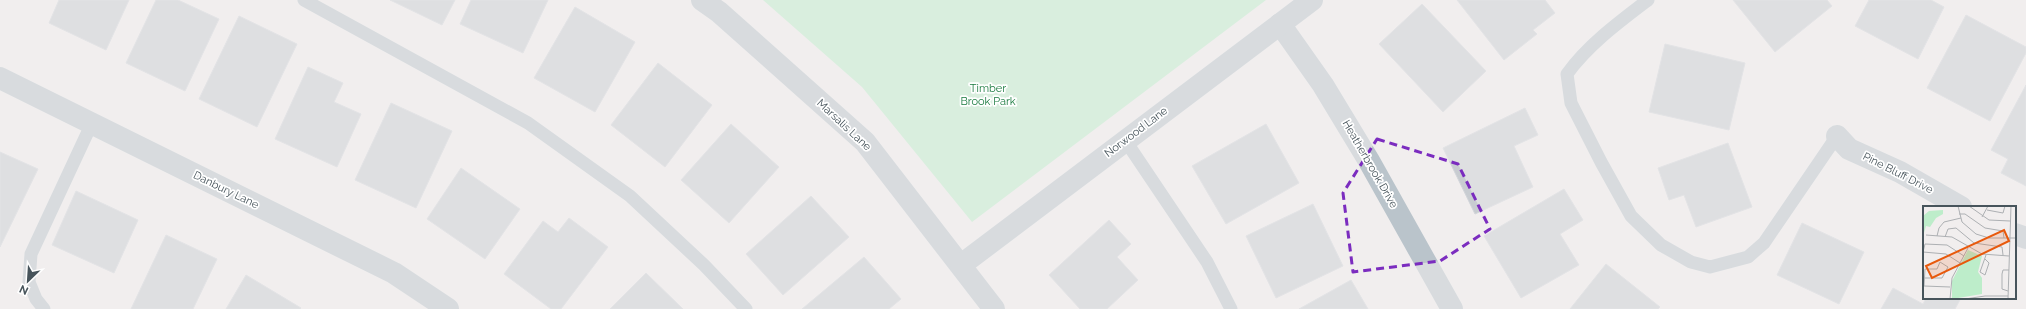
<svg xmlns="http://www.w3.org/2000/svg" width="2026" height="309" font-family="Raleway,sans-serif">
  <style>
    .green { fill: #bdedca }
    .building { fill: #c8ccd1; stroke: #d2d5da }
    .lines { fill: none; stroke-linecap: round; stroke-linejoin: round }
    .service { stroke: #bac4cb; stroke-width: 13 }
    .minor { stroke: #bac4cb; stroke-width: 22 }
    .marked { fill: none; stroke: #7b2cbf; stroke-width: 3; stroke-dasharray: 8 5; stroke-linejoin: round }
    .labels { text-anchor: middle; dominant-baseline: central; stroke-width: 3.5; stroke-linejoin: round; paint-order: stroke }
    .park-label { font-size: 11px; fill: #197a3e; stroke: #fff }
    .street-label { font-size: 11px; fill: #47545b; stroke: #fff }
    .inset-road { fill: none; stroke: #adb0b3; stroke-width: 1 }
    .view { fill: #e8590c; fill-opacity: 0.15; stroke: #e8590c; stroke-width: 2 }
    .inset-edge { fill: none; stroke: #47545b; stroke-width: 2 }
  </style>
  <rect width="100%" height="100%" fill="#f1eeee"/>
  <path class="green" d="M763 0H1266L972 222 862 87Z"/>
  <g class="building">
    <path d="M59 0H129L106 50 49 23Z"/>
    <path d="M156 0H178L219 19 185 91 126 63Z"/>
    <path d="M390 0H455L442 25Z"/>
    <path d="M471 0H548L523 53 460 24Z"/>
    <path d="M1457 0H1545L1555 13 1533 30 1537 34 1504 60Z"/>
    <path d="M1733 0H1827L1832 6 1775 52Z"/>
    <path d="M1869 0H1931L1944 7 1918 59 1855 26Z"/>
    <path d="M1422 4 1486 71 1443 112 1379 44Z"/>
    <path d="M575 7 635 42 595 112 534 78Z"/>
    <path d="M1966 15 2026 47V53L1990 121 1927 88Z"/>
    <path d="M239 16 297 44 257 127 199 99Z"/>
    <path d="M1665 44 1745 63 1729 130 1649 112Z"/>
    <path d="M658 63 712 105 665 167 611 125Z"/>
    <path d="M308 67 343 83 334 102 361 114 337 167 275 139Z"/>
    <path d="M2026 85V186L2001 173 2008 159 1991 150Z"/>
    <path d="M391 103 452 131 416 208 355 180Z"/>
    <path d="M1525 108 1538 135 1514 146 1533 187 1475 214 1443 148Z"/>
    <path d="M731 124 779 167 729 223 681 180Z"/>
    <path d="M1266 124 1299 183 1226 224 1192 166Z"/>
    <path d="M1728 143 1752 207 1696 227 1684 195 1669 200 1658 168Z"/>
    <path d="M0 152 38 169 0 247Z"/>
    <path d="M461 168 520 209 485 259 427 219Z"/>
    <path d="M1564 189 1583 220 1560 234 1579 265 1521 298 1484 236Z"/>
    <path d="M76 191 138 220 114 273 52 245Z"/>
    <path d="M811 196 849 237 783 295 746 254Z"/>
    <path d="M1313 204 1343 266 1276 298 1246 236Z"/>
    <path d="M569 218 608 247 561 309H551L504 274 543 221 558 232Z"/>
    <path d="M1109 220 1131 244 1117 257 1138 280 1107 309H1080L1049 275Z"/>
    <path d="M1802 223 1864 252 1839 304 1777 275Z"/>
    <path d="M166 235 217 259 193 309H131Z"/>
    <path d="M864 257 901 299 889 309H802Z"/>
    <path d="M1606 264 1660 307 1658 309H1570Z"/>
    <path d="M646 273 683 309H610Z"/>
    <path d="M246 275 301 308 300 309H226Z"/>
    <path d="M1351 280 1368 309H1299Z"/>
    <path d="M1893 288 1923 304 1926 298H1961L1955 309H1881Z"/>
  </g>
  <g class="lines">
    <g class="service">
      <path d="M304 0 528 123 630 196 704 265 746 309"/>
      <path d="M1648 0C1619 22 1588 45 1567 74L1571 103 1601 162 1631 216 1661 245 1691 262 1710 267 1748 257 1764 243 1837 136"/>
      <path d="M1125 140 1207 262 1231 309"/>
      <path d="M44 309 36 299 29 282 31 254 92 123"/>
    </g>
    <g class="minor">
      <path d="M702 0 719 12 865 142 994 309"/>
      <path d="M1280 24 1323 85 1369 161 1452 309"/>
      <path d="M0 78 394 273 448 309"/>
      <path d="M1837 136 1849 149 1900 172 1961 207"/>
      <path d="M2015 234 2026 238"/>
      <path d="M961 265 1312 0"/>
    </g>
  </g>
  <path d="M0 0H2026V309H0ZM1377 139 1458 164 1490 229 1440 261 1353 272 1343 193Z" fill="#f1eeee" fill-opacity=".55" fill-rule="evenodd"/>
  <path class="marked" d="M1377 139 1458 164 1490 229 1440 261 1353 272 1343 193Z"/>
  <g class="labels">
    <g class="park-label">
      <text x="988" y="88">Timber<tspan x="988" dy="13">Brook Park</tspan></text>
    </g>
    <g class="street-label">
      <text transform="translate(844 125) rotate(43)">Marsalis Lane</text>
      <text transform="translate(1136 132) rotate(-37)">Norwood Lane</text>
      <text transform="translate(1370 164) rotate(60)">Heatherbrook Drive</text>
      <text transform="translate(1898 173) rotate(27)">Pine Bluff Drive</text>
      <text transform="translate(226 190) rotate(26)">Danbury Lane</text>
    </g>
  </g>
  <g transform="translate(1923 206)">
    <rect width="93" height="93" fill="#f1eeee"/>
    <path d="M20 4V8L13 12 7 21 3 20 0 30V10L6 5ZM45 44 59 50 55 66 59 72V88L29 93V75Z" fill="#bdedca"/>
    <path class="inset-road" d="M35 0 39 16 53 28 66 32H93M46 0 66 14 87 15M64 4 80 7 82 0M36 8H42L62 22 80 25 81 32M59 11 65 0M3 29 29 31 59 48 86 50M14 30 16 22 21 16 38 12M22 31 25 23 33 22 51 37 79 41 80 49M0 46 2 38 24 39 41 50M0 46 23 48 37 57M62 53 66 57 62 69 57 66 63 49M1 80 2 63H14L17 56 25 61 19 72H2M1 80 27 81M85 85 79 83V68L80 64H86M27 93 29 72 45 42M42 93 62 90H85M85 93 88 0"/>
    <path class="view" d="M81 24 86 35 9 72 3 60Z"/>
    <rect width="93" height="93" class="inset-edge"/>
  </g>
  <g transform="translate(28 281) rotate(205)" stroke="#ffffff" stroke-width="3" paint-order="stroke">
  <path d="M0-3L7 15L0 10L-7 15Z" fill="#47545b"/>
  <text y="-6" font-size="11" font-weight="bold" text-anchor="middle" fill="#47545b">N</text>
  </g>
</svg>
